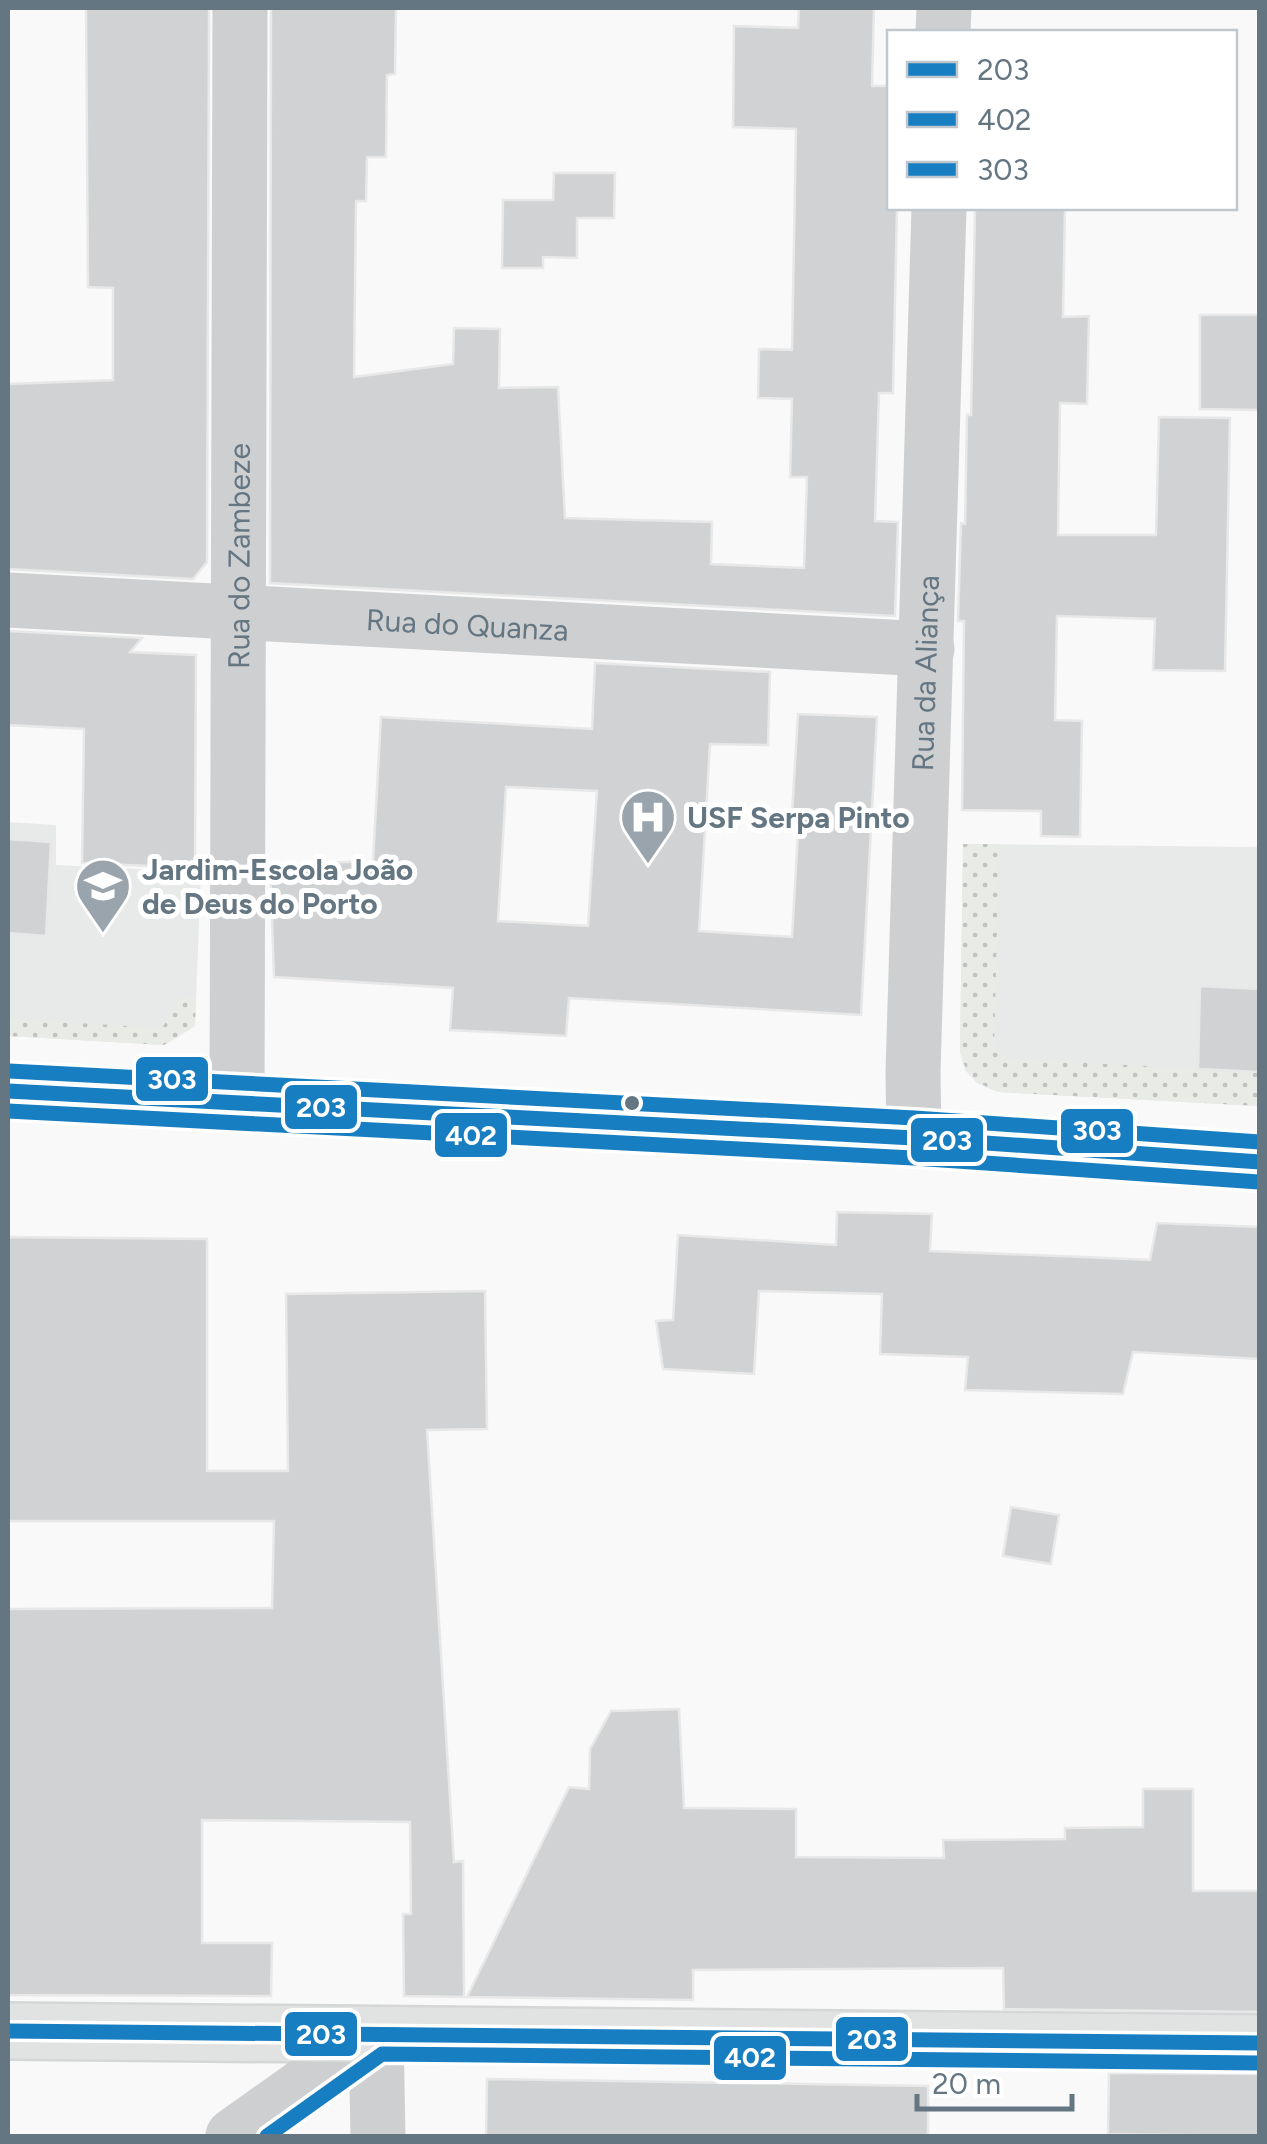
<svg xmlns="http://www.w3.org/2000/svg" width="1267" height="2144" font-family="Figtree,sans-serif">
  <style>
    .built { fill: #e8e9e9 }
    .garden { fill: url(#garden-dots) }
    .building { fill: #d0d2d3; stroke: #e8e8e8; stroke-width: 2.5; fill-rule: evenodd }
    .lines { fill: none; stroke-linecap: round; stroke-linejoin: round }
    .secondary-casing { stroke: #d5d6d7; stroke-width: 60 }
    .minor { stroke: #cecfd0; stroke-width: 55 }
    .secondary { stroke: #e1e2e2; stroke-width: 55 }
    .bus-1-casing { stroke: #fff; stroke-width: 22 }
    .bus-2-casing { stroke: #fff; stroke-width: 22 }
    .bus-3-casing { stroke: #fff; stroke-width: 22 }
    .bus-1 { stroke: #187ec2; stroke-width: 15 }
    .bus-2 { stroke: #187ec2; stroke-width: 15 }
    .bus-3 { stroke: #187ec2; stroke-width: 15 }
    .bus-dot { fill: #657683; stroke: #fff; stroke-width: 4 }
    .labels { text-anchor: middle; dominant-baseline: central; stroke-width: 10; stroke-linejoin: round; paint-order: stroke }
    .street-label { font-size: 30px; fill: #657683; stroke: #fff }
    .poi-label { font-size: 30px; font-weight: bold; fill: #657683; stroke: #fff; text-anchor: start }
    .line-badge { stroke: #fff; stroke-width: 4 }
    .badge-label { font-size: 28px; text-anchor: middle; font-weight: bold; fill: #fff }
  </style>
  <defs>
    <pattern id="garden-dots" width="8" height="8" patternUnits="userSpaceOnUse" patternTransform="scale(2.5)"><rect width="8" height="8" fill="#e8ebe6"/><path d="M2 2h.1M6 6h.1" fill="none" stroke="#c0c3c0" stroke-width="1.8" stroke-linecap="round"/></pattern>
  </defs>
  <rect width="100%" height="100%" fill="#f9f9f9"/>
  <g class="built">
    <path d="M8 822 56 825V865L201 872 195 1026 164 1045 8 1036Z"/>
    <path d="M963 844 1259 847V1106L998 1092 977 1083 965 1070 960 1052Z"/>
  </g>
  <g class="garden">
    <path d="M963 844H999L994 1049 1012 1059 1259 1072V1106L998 1092C976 1083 966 1075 960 1052Z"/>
    <path d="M181 998H196L195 1026 164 1045 8 1036V1019L162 1028Z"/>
  </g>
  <g class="building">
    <path d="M86 8H209L207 562 193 579 8 569V384L113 380V288L88 287Z"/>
    <path d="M271 8H396L395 74 387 75 386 157H367L366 201H356L354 377 453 364 454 328 500 329 499 388 558 387 565 518 712 522 711 564 804 568 807 477H790L792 399 758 398 759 349 792 350 796 129 733 127 734 26 798 28 799 8H874L872 86H890V208H897L893 393H879L875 521 898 522 895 616 270 583Z"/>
    <path d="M554 173H615L614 218H577V258L543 257V268H502L503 200H553Z"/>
    <path d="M975 208H1065L1063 317 1089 316 1087 404 1060 403 1058 535H1156L1159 417 1230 418 1225 671 1153 670 1155 619 1057 616 1055 720 1082 721 1080 837 1041 836V811L962 810 964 621H958L961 523 965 524 967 415H971Z"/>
    <path d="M1200 315H1260V410L1200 409Z"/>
    <path d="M8 631 142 638 130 652 196 655 195 868 82 863 84 729 8 725Z"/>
    <path d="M595 663 770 672 768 745 710 744 699 931 792 937 799 814 792 813 798 714 877 717 861 1015 569 998 566 1036 450 1030 453 988 274 977 270 865 373 861 381 717 592 729ZM506 787 597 791 588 926 498 921Z"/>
    <path d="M8 839 51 842 46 936 8 933Z"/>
    <path d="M1200 986 1260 989V1072L1198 1069Z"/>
    <path d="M837 1212 932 1214 930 1251 1083 1257 1150 1260 1157 1223 1260 1227V1359L1133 1352 1123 1394 965 1390 968 1357 880 1354 882 1294 759 1291 754 1374 663 1369 656 1321 673 1320 678 1235 836 1245Z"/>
    <path d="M8 1237 207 1239V1471H288L286 1294 485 1291 487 1429 427 1430 454 1862 463 1861 464 1997 404 1996 403 1914H411L410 1822 202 1820V1943H272L271 1996 8 1995V1609L272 1608 274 1521H8Z"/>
    <path d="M1011 1507 1059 1515 1051 1564 1003 1556Z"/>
    <path d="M679 1709 684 1808 796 1809V1857L944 1858 943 1840 1065 1839V1828L1143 1827V1789H1193V1891H1260V2012L1004 2009 1003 1968 693 1970V2000L467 1997 569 1787 589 1789 590 1749 611 1711Z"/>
    <path d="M1109 2073 1260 2074V2136L1108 2134Z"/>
    <path d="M487 2079 928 2086V2136H486Z"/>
  </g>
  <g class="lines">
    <g class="secondary-casing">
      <g id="secondary">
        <path d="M8 1091 914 1138 1260 1162"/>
        <path d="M8 2031 1260 2043"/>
      </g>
    </g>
    <g class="minor">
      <path d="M943 32 944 8"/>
      <path id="s1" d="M8 600 927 649"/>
      <path id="s2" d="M237 1104 240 8"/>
      <path id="s3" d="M914 1138 913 1072 939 208"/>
      <path d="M376 2034 378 2136"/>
      <path d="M233 2136 376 2034"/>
    </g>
    <use href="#secondary" class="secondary"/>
    <g class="bus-1-casing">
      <g id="bus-1">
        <path d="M8 1091 914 1138 1260 1162"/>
        <path d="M8 2031 1260 2043"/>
      </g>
    </g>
    <g class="bus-2-casing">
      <g id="bus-2">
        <path d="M8 1111 913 1158 1259 1182"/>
        <path d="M267 2136 382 2054 1260 2063"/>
      </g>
    </g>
    <g class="bus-3-casing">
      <path id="bus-3" d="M9 1071 915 1118 1260 1142"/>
    </g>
    <use href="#bus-1" class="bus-1"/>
    <use href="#bus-2" class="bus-2"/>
    <use href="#bus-3" class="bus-3"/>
  </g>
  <defs>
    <g id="hospital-pin" transform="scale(2.875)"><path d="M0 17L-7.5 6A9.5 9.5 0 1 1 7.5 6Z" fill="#99a4ac" stroke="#fff"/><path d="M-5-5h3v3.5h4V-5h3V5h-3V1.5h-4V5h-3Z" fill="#fff"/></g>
    <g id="school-pin" transform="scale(2.875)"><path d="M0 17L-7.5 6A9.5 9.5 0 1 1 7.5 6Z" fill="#99a4ac" stroke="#fff"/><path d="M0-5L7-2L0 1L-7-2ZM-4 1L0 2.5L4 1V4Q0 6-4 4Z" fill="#fff"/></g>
  </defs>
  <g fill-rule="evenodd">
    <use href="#hospital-pin" x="648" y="817"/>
    <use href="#school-pin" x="103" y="886"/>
  </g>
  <circle class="bus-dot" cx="632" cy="1103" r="9"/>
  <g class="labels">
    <g class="street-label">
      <text stroke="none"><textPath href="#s2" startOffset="548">Rua do Zambeze</textPath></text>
      <text stroke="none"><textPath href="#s1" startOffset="460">Rua do Quanza</textPath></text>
      <text stroke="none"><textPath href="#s3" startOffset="465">Rua da Aliança</textPath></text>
    </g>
    <g class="poi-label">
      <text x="687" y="817">USF Serpa Pinto</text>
      <text x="142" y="869">Jardim-Escola João<tspan x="142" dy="34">de Deus do Porto</tspan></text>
    </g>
  </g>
  <g class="line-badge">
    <rect x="134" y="1055" width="76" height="48" rx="10" fill="#187ec2"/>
    <rect x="283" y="1083" width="76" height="48" rx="10" fill="#187ec2"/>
    <rect x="1059" y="1107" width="76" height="48" rx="10" fill="#187ec2"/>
    <rect x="433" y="1111" width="76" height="48" rx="10" fill="#187ec2"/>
    <rect x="909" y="1116" width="76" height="48" rx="10" fill="#187ec2"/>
    <rect x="283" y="2010" width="76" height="48" rx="10" fill="#187ec2"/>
    <rect x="834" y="2015" width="76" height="48" rx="10" fill="#187ec2"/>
    <rect x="712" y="2034" width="76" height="48" rx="10" fill="#187ec2"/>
  </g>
  <g class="badge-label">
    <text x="172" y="1089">303</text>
    <text x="321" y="1117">203</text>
    <text x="1097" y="1140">303</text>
    <text x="471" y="1145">402</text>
    <text x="947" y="1150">203</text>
    <text x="321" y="2044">203</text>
    <text x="872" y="2049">203</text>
    <text x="750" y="2067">402</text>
  </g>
  <rect width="1267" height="2144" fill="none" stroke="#657683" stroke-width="20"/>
  <rect x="887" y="30" width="350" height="180" fill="#ffffff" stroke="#c1c8cd" stroke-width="2.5"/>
  <rect x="907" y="62" width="50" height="15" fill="#187ec2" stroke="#c1c8cd" stroke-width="2.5"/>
  <text x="977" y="80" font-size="30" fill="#657683">203</text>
  <rect x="907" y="112" width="50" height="15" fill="#187ec2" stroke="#c1c8cd" stroke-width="2.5"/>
  <text x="977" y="130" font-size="30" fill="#657683">402</text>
  <rect x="907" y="162" width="50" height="15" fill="#187ec2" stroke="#c1c8cd" stroke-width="2.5"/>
  <text x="977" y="180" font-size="30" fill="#657683">303</text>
  <path d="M917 2094v15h155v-15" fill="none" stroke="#657683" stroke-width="5"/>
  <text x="932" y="2094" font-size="30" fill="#657683" stroke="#ffffff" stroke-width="8" paint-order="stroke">20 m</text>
</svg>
